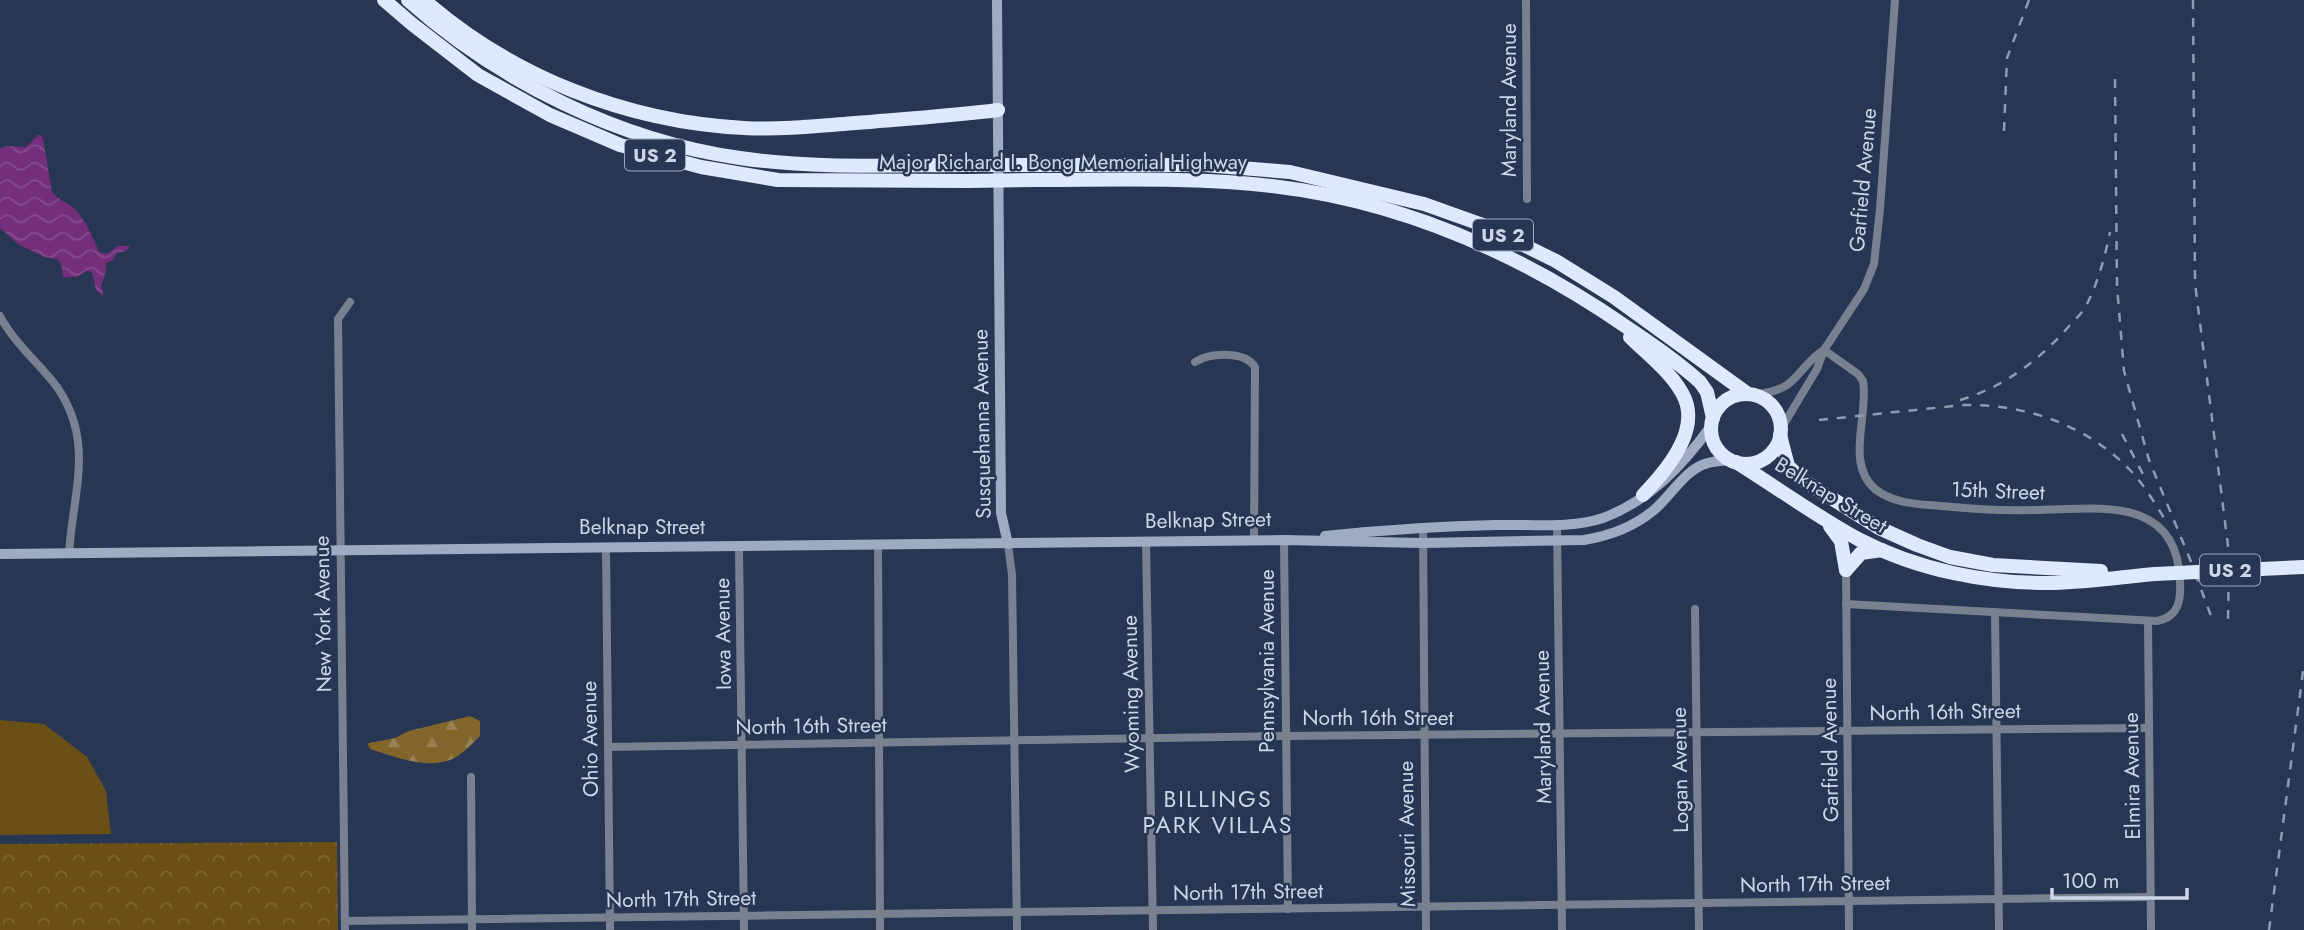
<svg xmlns="http://www.w3.org/2000/svg" width="2304" height="930" font-family="Jost,sans-serif">
  <style>
    .green { fill: #6b5015 }
    .forest { fill: url(#forest-firs) }
    .park { fill: url(#park-crowns) }
    .water { fill: url(#water-waves) }
    .lines { fill: none; stroke-linecap: round; stroke-linejoin: round }
    .street { stroke: #798190; stroke-width: 8 }
    .secondary { stroke: #9fabc2; stroke-width: 10 }
    .highway { stroke: #dde9ff; stroke-width: 14 }
    .rail { stroke: #909bb1; stroke-width: 2.5; stroke-dasharray: 9 9; stroke-linecap: butt }
    .highway-bridge { stroke: #dde9ff; stroke-width: 14 }
    .labels { text-anchor: middle; dominant-baseline: central; stroke-width: 5; stroke-linejoin: round; paint-order: stroke }
    .shield { fill: #273652; stroke: #9ba6bb; stroke-width: 2 }
    .shield-label { font-size: 19px; font-weight: bold; fill: #cdd6e8 }
    .street-label { font-size: 21px; fill: #cdd6e8; stroke: #273652 }
    .neighbourhood-label { font-size: 23px; letter-spacing: 2px; fill: #cdd6e8; stroke: #273652 }
  </style>
  <defs>
    <pattern id="forest-firs" width="22" height="20" patternUnits="userSpaceOnUse" patternTransform="scale(1.75)"><rect width="22" height="20" fill="#82652b"/><path d="M5 1l3.5 6h-7zM16 11l3.5 6h-7z" fill="#988154"/></pattern>
    <pattern id="park-crowns" width="20" height="18" patternUnits="userSpaceOnUse" patternTransform="scale(1.75)"><rect width="20" height="18" fill="#6b5015"/><path d="M2 6a3 3 0 1 1 6 0M12 15a3 3 0 1 1 6 0" fill="none" stroke="#7f6837"/></pattern>
    <pattern id="water-waves" width="16" height="10" patternUnits="userSpaceOnUse" patternTransform="scale(1.75)"><rect width="16" height="10" fill="#732f7c"/><path d="M0 5q4-4 8 0t8 0" fill="none" stroke="#864c8f"/></pattern>
  </defs>
  <rect width="100%" height="100%" fill="#273652"/>
  <path class="green" d="M0 720 44 724 87 757 106 791 111 834 0 835Z"/>
  <path class="forest" d="M470 716 480 721V736C472 744 461 756 450 760 424 769 395 757 370 749L368 745 369 743 395 738 409 731Z"/>
  <path class="park" d="M337 842 338 930H0V844Z"/>
  <path class="water" d="M38 135H41L43 139 52 192C59 201 68 202 76 210 86 222 93 237 99 252 113 256 108 251 118 246H130L126 251 117 253 112 261 106 263V272L101 286 104 297 96 290 92 272 86 271 77 277H63L61 264 57 259 44 257 18 244 0 228V149L6 146 26 147Z"/>
  <g class="lines">
    <g class="street">
      <path d="M1526 0 1527 199"/>
      <path d="M0 316C14 343 39 363 57 387 95 442 73 492 69 553"/>
      <path d="M1824 350 1858 374 1863 381C1869 415 1845 463 1875 489 1894 504 1918 504 1941 506 1971 509 2001 511 2032 510 2094 510 2177 492 2180 581 2181 600 2179 617 2157 621L1846 604"/>
      <path d="M1195 362C1210 352 1245 351 1255 367L1254 540"/>
      <path d="M1755 395C1766 393 1778 391 1787 385 1801 375 1808 359 1824 350"/>
      <path d="M1781 429 1817 369 1824 350 1864 289 1874 264 1880 209 1895 0"/>
      <path d="M1557 524 1562 930"/>
      <path d="M1423 527 1426 930"/>
      <path d="M1284 540 1288 909"/>
      <path d="M1146 542 1153 930"/>
      <path d="M1008 544 1012 575 1017 930"/>
      <path d="M878 546 880 930"/>
      <path d="M739 547 744 930"/>
      <path d="M606 548 610 930"/>
      <path d="M1846 570 1849 930"/>
      <path d="M1695 609 1699 930"/>
      <path d="M1995 612 1999 930"/>
      <path d="M2148 621 2151 930"/>
      <path d="M608 747 1285 736 2149 728"/>
      <path d="M471 777 472 930"/>
      <path d="M345 921 2151 897"/>
      <path d="M345 930 338 319 350 302"/>
    </g>
    <g class="secondary">
      <path d="M997 0 1001 513 1008 544"/>
      <path d="M1325 536C1382 530 1439 526 1496 525 1530 524 1570 529 1603 518 1649 501 1683 465 1711 426"/>
      <path d="M0 554 1284 540 1423 543 1584 540C1609 536 1635 526 1654 510 1671 496 1686 468 1708 463 1715 461 1723 461 1730 460"/>
    </g>
    <g class="highway">
      <path d="M384 0 412 24 478 75 550 115 620 145 701 167 778 180 967 181"/>
      <path d="M408 0C499 81 619 141 740 158 815 169 892 165 968 165"/>
      <path d="M424 0C512 77 627 122 744 128 781 130 818 126 855 123 903 119 951 116 998 110"/>
      <path d="M1034 165H1205L1290 172 1424 204 1483 225 1556 261 1614 297 1748 394"/>
      <path d="M1034 180C1113 180 1193 177 1272 186 1402 201 1521 254 1628 328 1653 345 1678 362 1700 382L1707 392 1713 418"/>
      <path d="M1630 337C1648 355 1675 375 1685 399 1699 433 1665 472 1643 495"/>
      <circle cx="1746" cy="429" r="35"/>
      <path d="M1780 435 1788 466 1804 481 1879 528 1917 545 1950 557 1993 565 2101 571"/>
      <path d="M1736 462C1776 487 1816 516 1858 539 1917 570 1987 584 2054 583 2088 582 2122 577 2155 574"/>
      <path d="M1830 526 1841 541 1846 570"/>
      <path d="M1846 570 1861 553 1882 550"/>
    </g>
    <g class="rail">
      <path d="M2193 0 2195 283 2229 554 2228 623"/>
      <path d="M2115 79 2117 286 2124 371 2149 460 2199 581"/>
      <path d="M2004 131 2007 58 2029 0"/>
      <path d="M1960 400C2004 387 2040 360 2070 325 2076 319 2083 312 2087 304 2098 282 2105 257 2110 232"/>
      <path d="M1819 420 1963 405C2025 404 2085 424 2129 469 2144 484 2155 504 2166 521"/>
      <path d="M2122 434 2145 478"/>
      <path d="M2195 573 2211 616"/>
      <path d="M2269 930 2304 664"/>
    </g>
    <g class="highway-bridge">
      <path d="M968 165H1034"/>
      <path d="M967 181 1034 180"/>
      <path d="M2155 574 2304 567"/>
    </g>
  </g>
  <g class="labels">
    <g class="shield">
      <rect x="625" y="139.5" width="60" height="31" rx="5"/>
      <rect x="1473" y="219.5" width="60" height="31" rx="5"/>
      <rect x="2200" y="554.5" width="60" height="31" rx="5"/>
    </g>
    <g class="shield-label">
      <text x="655" y="155">US 2</text>
      <text x="1503" y="235">US 2</text>
      <text x="2230" y="570">US 2</text>
    </g>
    <g class="street-label">
      <text transform="translate(1509 100) rotate(-90)">Maryland Avenue</text>
      <text x="1063" y="162">Major Richard I. Bong Memorial Highway</text>
      <text transform="translate(1863 180) rotate(-85)">Garfield Avenue</text>
      <text transform="translate(982 424) rotate(-91)">Susquehanna Avenue</text>
      <text transform="translate(1998 491) rotate(2)">15th Street</text>
      <text transform="translate(1831 495) rotate(31)">Belknap Street</text>
      <text transform="translate(1208 520) rotate(-1)">Belknap Street</text>
      <text x="642" y="527">Belknap Street</text>
      <text transform="translate(323 614) rotate(-91)">New York Avenue</text>
      <text transform="translate(723 634) rotate(-91)">Iowa Avenue</text>
      <text transform="translate(1267 661) rotate(-90)">Pennsylvania Avenue</text>
      <text transform="translate(1131 694) rotate(-91)">Wyoming Avenue</text>
      <text transform="translate(1945 712) rotate(-1)">North 16th Street</text>
      <text x="1378" y="718">North 16th Street</text>
      <text transform="translate(811 726) rotate(-1)">North 16th Street</text>
      <text transform="translate(1543 727) rotate(-91)">Maryland Avenue</text>
      <text transform="translate(590 739) rotate(-91)">Ohio Avenue</text>
      <text transform="translate(1830 750) rotate(-91)">Garfield Avenue</text>
      <text transform="translate(1680 770) rotate(-91)">Logan Avenue</text>
      <text transform="translate(2132 776) rotate(-91)">Elmira Avenue</text>
      <text transform="translate(1407 834) rotate(-91)">Missouri Avenue</text>
      <text transform="translate(1815 884) rotate(-1)">North 17th Street</text>
      <text transform="translate(1248 892) rotate(-1)">North 17th Street</text>
      <text transform="translate(681 899) rotate(-1)">North 17th Street</text>
    </g>
    <g class="neighbourhood-label">
      <text x="1218" y="799">BILLINGS<tspan x="1218" dy="26">PARK VILLAS</tspan></text>
    </g>
  </g>
  <path d="M2052 888v10h135v-10" fill="none" stroke="#cdd6e8" stroke-width="3.5"/>
  <text x="2062" y="888" font-size="21" fill="#cdd6e8" stroke="#273652" stroke-width="5" paint-order="stroke">100 m</text>
</svg>
